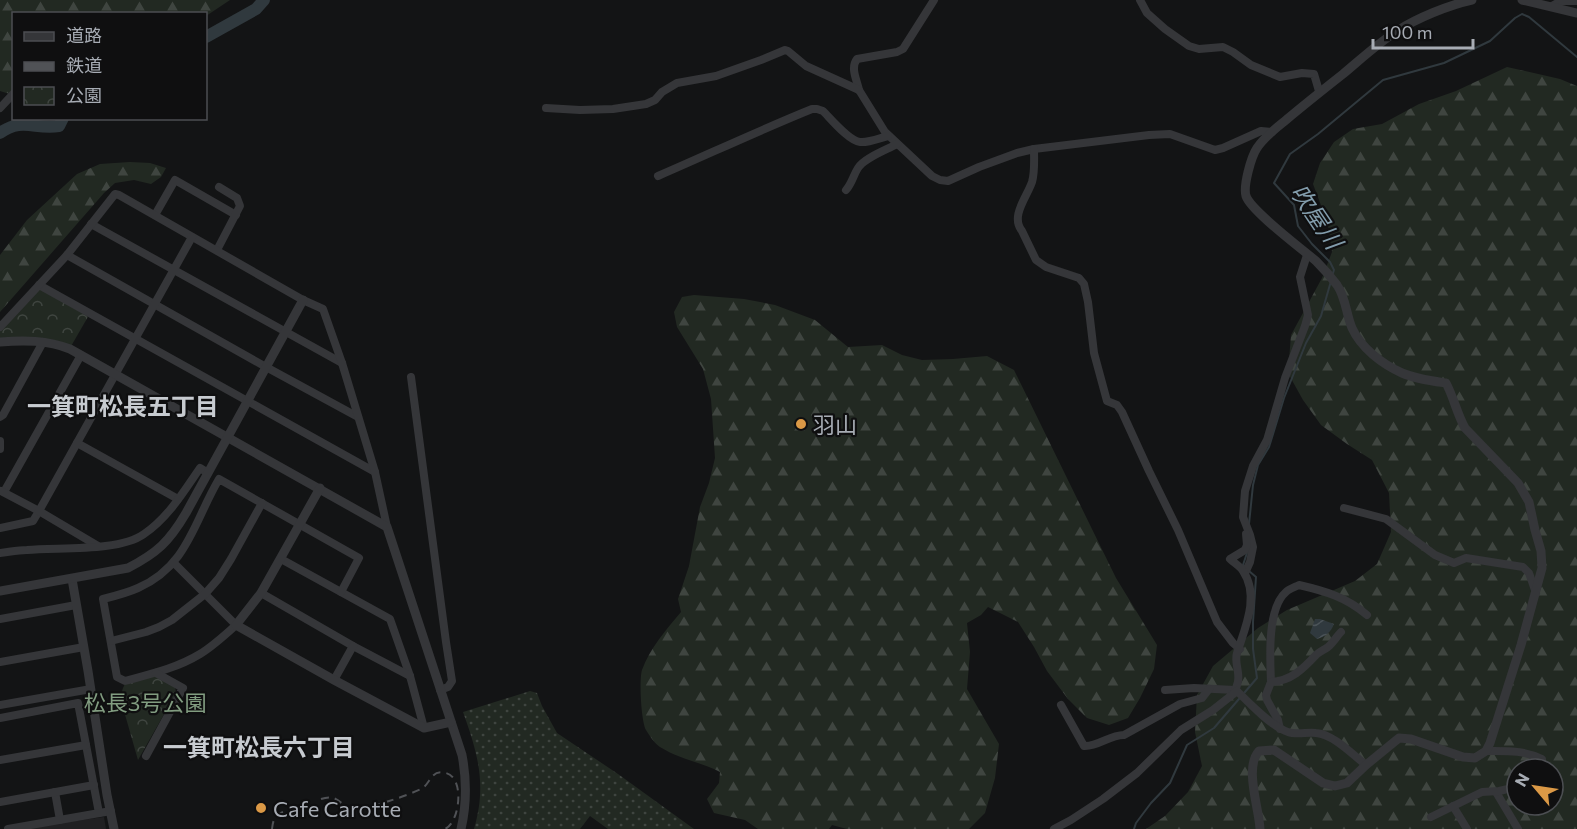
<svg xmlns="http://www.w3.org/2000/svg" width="1577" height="829" font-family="Commissioner,'Noto Sans JP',sans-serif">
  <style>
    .built { fill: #202022 }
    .grass { fill: url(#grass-dots) }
    .forest { fill: url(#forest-firs); fill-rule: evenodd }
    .park { fill: url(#park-crowns) }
    .water { fill: url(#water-waves) }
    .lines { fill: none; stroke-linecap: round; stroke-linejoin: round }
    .stream { stroke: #30393e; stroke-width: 2 }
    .river { stroke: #30393e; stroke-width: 12 }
    .minor { stroke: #353639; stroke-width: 8 }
    .tertiary { stroke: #353639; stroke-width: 9 }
    .rail { stroke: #505256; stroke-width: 2; stroke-dasharray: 8 6; stroke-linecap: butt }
    .poi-dot { fill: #db9946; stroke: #0f0f10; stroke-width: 2 }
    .labels { text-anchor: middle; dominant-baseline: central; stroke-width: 4.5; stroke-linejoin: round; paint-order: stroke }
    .poi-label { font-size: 22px; fill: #a7acb4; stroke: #0f0f10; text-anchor: start }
    .park-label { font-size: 22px; fill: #819c80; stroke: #0f0f10 }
    .water-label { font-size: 24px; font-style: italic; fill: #829cab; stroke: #0f0f10 }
    .neighbourhood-label { font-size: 24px; font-weight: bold; fill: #c7cbd0; stroke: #0f0f10 }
  </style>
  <defs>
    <pattern id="grass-dots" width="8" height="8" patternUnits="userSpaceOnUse" patternTransform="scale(1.5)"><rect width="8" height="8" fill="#222922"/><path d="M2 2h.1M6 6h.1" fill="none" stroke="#3f4540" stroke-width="1.8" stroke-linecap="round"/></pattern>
    <pattern id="forest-firs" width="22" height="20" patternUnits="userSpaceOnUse" patternTransform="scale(1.5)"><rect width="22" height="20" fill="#222922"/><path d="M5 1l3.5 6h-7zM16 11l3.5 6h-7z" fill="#3f4540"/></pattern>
    <pattern id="park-crowns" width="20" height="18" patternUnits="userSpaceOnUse" patternTransform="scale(1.5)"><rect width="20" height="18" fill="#222922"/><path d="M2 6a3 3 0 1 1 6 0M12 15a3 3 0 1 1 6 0" fill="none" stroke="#3f4540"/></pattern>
    <pattern id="water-waves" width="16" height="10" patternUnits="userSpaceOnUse" patternTransform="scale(1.5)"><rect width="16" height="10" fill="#30393e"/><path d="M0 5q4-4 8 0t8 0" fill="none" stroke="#4b5358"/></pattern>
  </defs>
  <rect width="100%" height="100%" fill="#131415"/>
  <path class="built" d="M104 817 106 829H21L30 827Z"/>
  <path class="grass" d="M530 691 537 693 542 706 557 733 618 774 694 829H608L590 816 580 829H474C487 785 478 754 463 712Z"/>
  <g class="forest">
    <path d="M0 0H230L206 16V14H14L13 95 0 91Z"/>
    <path d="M1507 67 1560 79 1577 86V829H1146L1165 816 1188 792 1202 766 1195 732 1197 695 1213 666 1258 628 1287 610 1355 581 1377 564 1391 532 1389 493 1372 460 1347 444 1321 425 1303 400 1288 373 1291 335 1322 278 1332 252 1328 224 1313 184 1320 163 1334 142 1353 129 1382 124 1419 104 1456 91ZM1517 769H1553V805H1517Z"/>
    <path d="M130 162 150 163 166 168 161 177 151 184 134 180 115 183 104 193 0 312V255L27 220 77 174 100 164Z"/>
    <path d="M694 295 744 299 775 305 815 320 848 347 882 345 902 355 922 360 953 359 987 356 1014 370 1116 578 1157 645 1154 669 1140 698 1128 718 1109 725 1087 718 1068 699 1047 671 1034 647 1018 622 988 607 981 615 967 623 970 652 967 689 999 744 995 778 985 813 969 829H847L832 825 829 829H758L745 820 714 813 707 799 719 783 720 772C701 762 679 759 660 747 655 744 649 735 646 730 641 720 639 680 642 670 650 648 666 630 681 612L678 599 689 566 700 507 709 483 715 458 711 399 703 369 677 327 674 312 682 297Z"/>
  </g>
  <g class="park">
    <path d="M39 287 89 315 70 348 0 341V330Z"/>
    <path d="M155 676 175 687 176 693 138 760 122 704C121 696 121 689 126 683Z"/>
  </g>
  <path class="water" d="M1315 619H1320L1334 624C1331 632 1325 637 1317 639L1310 633Z"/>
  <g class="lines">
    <g class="stream">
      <path d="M1332 276 1334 270 1330 262 1312 244 1298 226 1294 205 1274 183 1290 154 1318 134 1383 80 1444 63 1490 41 1515 18 1522 14 1529 17 1577 57"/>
      <path d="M1249 524 1253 485 1258 465 1269 447 1284 398 1306 343 1321 316 1331 281"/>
      <path d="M1245 567 1243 565 1247 553"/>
      <path d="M1134 829 1136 823 1151 803 1170 783 1187 745 1214 728 1257 678 1253 649V622L1256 577 1249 571"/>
    </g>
    <g class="river">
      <path d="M206 37 256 9 264 0"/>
      <path d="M0 133C22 117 35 130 59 126L63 118"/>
    </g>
    <g class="minor">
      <path d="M1140 0 1147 13 1165 29 1189 46 1199 49 1223 47 1233 52 1251 65 1280 77 1302 73 1314 74 1319 91"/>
      <path d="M1552 6 1561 1H1577"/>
      <path d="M859 90C857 80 850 68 857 59L897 52 903 49 934 0"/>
      <path d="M0 108 14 93"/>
      <path d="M546 108 580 110 613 109 646 104 655 100 662 92 677 83 716 76 761 60 785 50 788 51 806 66 859 90 885 132 932 176 940 180 948 181 979 167 1017 153 1034 149 1149 135 1170 134 1215 150 1223 148 1261 131 1272 132"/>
      <path d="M1034 149C1034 160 1035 172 1032 182 1027 197 1010 216 1022 231L1036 260 1046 267 1079 278 1084 284 1088 302 1094 353 1107 401 1117 405 1122 412 1149 471 1178 530 1217 622 1233 643 1240 649"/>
      <path d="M658 176C709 154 760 130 812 109H817L823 111C831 119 849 141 860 142 868 143 880 138 888 136"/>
      <path d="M846 190C852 183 853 176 858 168 864 158 886 150 897 144"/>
      <path d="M155 215 175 180 236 215"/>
      <path d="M91 224 342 363"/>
      <path d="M217 250 240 206 237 198 219 187"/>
      <path d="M67 255 266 367 358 417"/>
      <path d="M39 285 375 472"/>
      <path d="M0 327 67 255 115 194 119 195 303 300 323 309 342 363 375 472 387 527"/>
      <path d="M411 377 446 642 452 681 448 687 440 690"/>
      <path d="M0 417 3 415 43 342"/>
      <path d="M0 441V449"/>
      <path d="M77 443 178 499"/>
      <path d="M4 492 81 355"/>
      <path d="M1344 508 1386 519 1435 555 1454 563 1466 558 1523 567 1529 573 1536 593"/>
      <path d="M0 528 33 521 39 511 1 491"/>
      <path d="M98 546 39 511 192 237"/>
      <path d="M0 553C9 552 18 550 27 550 59 547 119 552 144 534 168 518 184 491 200 468L208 473"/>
      <path d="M281 559 390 619 410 676 424 728"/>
      <path d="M174 563 236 625C225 635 213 646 200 654 177 668 151 674 125 681L117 677 103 599C115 596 127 593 138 588 188 566 194 521 219 479L359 558 341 592"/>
      <path d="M1245 573 1250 562 1253 547 1250 535 1243 517 1245 491 1253 466 1267 440 1285 378 1305 326 1308 315 1300 277 1307 255"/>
      <path d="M261 593 353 646 410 676"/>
      <path d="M0 619 76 605"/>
      <path d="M111 641 146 632 159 627 172 620 205 594 219 578 231 559 262 503"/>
      <path d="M0 662 84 647"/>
      <path d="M334 680 353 646"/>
      <path d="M1271 682C1270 659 1267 608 1286 592 1289 589 1295 587 1299 585 1325 591 1346 597 1367 615"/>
      <path d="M1165 690 1194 688 1235 690 1237 691"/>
      <path d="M1235 690C1236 689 1238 682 1238 681 1240 672 1234 662 1237 653 1245 628 1260 596 1243 571 1240 566 1234 563 1230 559L1245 550 1247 545 1246 534"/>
      <path d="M0 705 91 689"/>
      <path d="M1061 705 1084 746C1098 747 1109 735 1124 735L1180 704 1202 698 1209 689"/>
      <path d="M0 718 78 703 99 813"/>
      <path d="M1280 729 1278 720 1267 700 1266 695 1271 682C1291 681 1303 669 1316 655 1320 651 1324 650 1328 647 1333 643 1337 636 1341 632"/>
      <path d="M1486 751C1506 751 1524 750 1542 759L1541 769"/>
      <path d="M146 756 183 688 156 673"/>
      <path d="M0 760 86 745"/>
      <path d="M55 792 60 820"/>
      <path d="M1496 792 1518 829"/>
      <path d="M0 802 94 785"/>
      <path d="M1453 806 1467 829"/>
      <path d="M1431 817 1482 792 1499 791 1517 787"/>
      <path d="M8 829 111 811"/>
      <path d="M1054 829 1071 820 1103 799 1137 773 1181 730 1213 710 1237 691C1249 703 1272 727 1288 732 1296 735 1307 732 1316 733 1333 734 1353 755 1366 765"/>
    </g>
    <g class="tertiary">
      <path d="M1522 0 1577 13"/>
      <path d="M0 342C24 340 47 340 70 349L387 527 462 755C467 781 467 803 461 829"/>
      <path d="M320 488 261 593 236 625 334 680 424 728 451 722"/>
      <path d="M72 579 88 671 107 795 114 829"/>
      <path d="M0 591 128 568C157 553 169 542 186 513L303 300"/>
      <path d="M1260 829C1259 808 1244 767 1259 751L1274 750 1323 783 1335 786 1347 783 1366 765 1399 738 1411 739 1463 757 1475 758 1486 751 1490 743 1521 645 1542 568 1541 551 1535 530 1529 502 1518 483 1465 428C1457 414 1454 398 1446 383 1432 381 1416 379 1402 373 1382 364 1361 348 1352 328 1346 314 1346 298 1337 285 1331 277 1323 268 1316 261 1302 249 1251 211 1246 196 1243 186 1251 157 1257 148 1264 137 1276 128 1286 120 1305 104 1324 89 1343 74 1361 59 1377 44 1397 31 1417 18 1449 5 1472 0"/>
    </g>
    <g class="rail">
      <path d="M321 799C340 792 341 810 358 811 378 804 402 798 421 789 431 784 430 769 446 773 465 778 460 822 445 829"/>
      <path d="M272 829C273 821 274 815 283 812"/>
    </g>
  </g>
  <g class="poi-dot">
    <circle cx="801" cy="424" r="6"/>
    <circle cx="261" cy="808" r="6"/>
  </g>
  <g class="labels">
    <g class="poi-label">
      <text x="813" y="424">羽山</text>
      <text x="273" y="808">Cafe Carotte</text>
    </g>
    <g class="park-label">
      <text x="145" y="702">松長3号公園</text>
    </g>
    <g class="water-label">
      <text transform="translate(1317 216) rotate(56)">吹屋川</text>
    </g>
    <g class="neighbourhood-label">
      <text x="123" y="405">一箕町松長五丁目</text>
      <text x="259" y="746">一箕町松長六丁目</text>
    </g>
  </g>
  <rect x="12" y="12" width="195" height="108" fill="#0f0f10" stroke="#4c4e52" stroke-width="1.5"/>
  <rect x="24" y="32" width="30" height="9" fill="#353639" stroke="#4c4e52" stroke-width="1.5"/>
  <text x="66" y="42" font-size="18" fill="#a7acb4">道路</text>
  <rect x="24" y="62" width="30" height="9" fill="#505256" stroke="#4c4e52" stroke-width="1.5"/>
  <text x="66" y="72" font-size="18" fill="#a7acb4">鉄道</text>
  <rect x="24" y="87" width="30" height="18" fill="url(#park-crowns)" stroke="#4c4e52" stroke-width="1.5"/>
  <text x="66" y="102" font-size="18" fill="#a7acb4">公園</text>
  <g transform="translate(1535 787) rotate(299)"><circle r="28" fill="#0f0f10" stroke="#4c4e52" stroke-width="1.5"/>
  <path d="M0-4.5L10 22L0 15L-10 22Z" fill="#db9946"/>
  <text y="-9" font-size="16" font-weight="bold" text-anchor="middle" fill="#a7acb4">N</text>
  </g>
  <path d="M1373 39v9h100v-9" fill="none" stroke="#a7acb4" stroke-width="3"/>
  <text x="1382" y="39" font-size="18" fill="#a7acb4" stroke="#0f0f10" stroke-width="4.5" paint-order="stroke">100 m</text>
</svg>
